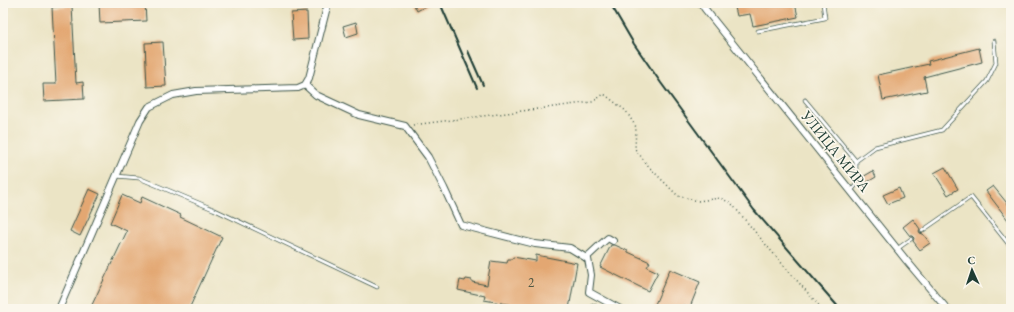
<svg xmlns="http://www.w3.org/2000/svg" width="1014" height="312" font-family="'EB Garamond',serif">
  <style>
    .building { fill: #e3a772 }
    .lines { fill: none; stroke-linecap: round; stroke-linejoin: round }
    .lane-casing { stroke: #3e564a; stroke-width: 4.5 }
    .street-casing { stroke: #3e564a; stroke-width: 8 }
    .path { stroke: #3e564a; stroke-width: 1.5; stroke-dasharray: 1 3; stroke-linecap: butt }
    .lane { stroke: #fff; stroke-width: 3 }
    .street { stroke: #fff; stroke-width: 6 }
    .rail { stroke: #1f3d34; stroke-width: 2 }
    .labels { text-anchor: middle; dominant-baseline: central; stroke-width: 3.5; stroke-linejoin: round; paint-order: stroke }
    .number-label { font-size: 13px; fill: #505844 }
    .street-label { font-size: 15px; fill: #1f3d34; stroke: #fbf7ec }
  </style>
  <rect width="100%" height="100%" fill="#fbf7ec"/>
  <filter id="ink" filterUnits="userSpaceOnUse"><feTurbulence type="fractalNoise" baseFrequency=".025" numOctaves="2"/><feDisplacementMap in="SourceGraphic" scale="8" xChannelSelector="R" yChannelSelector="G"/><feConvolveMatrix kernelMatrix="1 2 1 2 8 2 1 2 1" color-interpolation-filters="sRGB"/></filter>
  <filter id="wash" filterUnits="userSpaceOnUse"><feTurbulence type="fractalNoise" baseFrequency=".012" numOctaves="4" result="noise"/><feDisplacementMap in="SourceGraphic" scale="16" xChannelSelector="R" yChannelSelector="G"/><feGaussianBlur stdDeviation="0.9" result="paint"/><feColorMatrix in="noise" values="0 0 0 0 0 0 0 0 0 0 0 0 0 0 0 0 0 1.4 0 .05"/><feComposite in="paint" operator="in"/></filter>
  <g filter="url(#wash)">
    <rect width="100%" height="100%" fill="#ebe4c5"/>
    <g id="blocks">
      <g class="building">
        <path d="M99 3H145L146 21 100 23Z"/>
        <path d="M413 3H432L417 11Z"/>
        <path d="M734 3H795L798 17 753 26 750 14 737 16Z"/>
        <path d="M72 6 76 83 83 82 84 99 44 101 43 84H56L52 7Z"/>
        <path d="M307 12 308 39 293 40 291 13Z"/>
        <path d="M356 22 358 33 346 37 343 26Z"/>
        <path d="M163 42 166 86 147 87 145 43Z"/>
        <path d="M979 48 982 62 924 77 927 91 883 100 878 75 929 64 928 61Z"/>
        <path d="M945 167 958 189 948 195 934 173Z"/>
        <path d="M873 171 876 177 864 184 861 178Z"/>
        <path d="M993 186 1011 208V224L986 191Z"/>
        <path d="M899 188 903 198 888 204 883 195Z"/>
        <path d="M89 189 100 194 80 236 70 231Z"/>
        <path d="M122 195 140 203 142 197 181 215 180 217 222 237 189 309H90L127 231 110 223Z"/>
        <path d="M913 219 920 229 919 231 920 233 923 234 930 243 920 250 913 241 914 238 912 236H910L903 227Z"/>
        <path d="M611 245H615L628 251V252L650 262 647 267 658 272 648 291 600 267Z"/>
        <path d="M536 255 577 263 569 309H536L484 300 485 296 458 290 460 280 465 281 466 279 472 280V282L487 285 491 261 507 263 508 259H512L513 257 536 261Z"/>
        <path d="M670 269 700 282 690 307 684 305 682 309H653Z"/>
        <path d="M592 303 605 309H589Z"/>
      </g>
    </g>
  </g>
  <g filter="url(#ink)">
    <use href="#blocks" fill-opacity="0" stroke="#3e564a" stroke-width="1"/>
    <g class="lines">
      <g class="lane-casing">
        <g id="lane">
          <path d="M758 31 825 18 823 3"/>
          <path d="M805 100 856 161V185L851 191"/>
          <path d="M856 161 875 147 942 130 987 81 996 63 994 41"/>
          <path d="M116 176 139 178 213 209 377 287"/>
          <path d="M922 231 971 197 1011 247"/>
          <path d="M897 249 911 239"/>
        </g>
      </g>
      <g class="street-casing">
        <g id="street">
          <path d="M701 3 705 9 906 260 947 309"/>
          <path d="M305 85 316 95 359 115 405 126 428 157 444 188 461 225 535 244 570 248 588 259 591 275 589 292 620 309"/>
          <path d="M586 258 600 245 608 238 613 241"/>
          <path d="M59 309 140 121 149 107 173 95 196 91 298 88 305 85 309 78 328 3"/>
        </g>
      </g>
      <path class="path" d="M413 125 592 102 604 94 626 111 636 127 635 149 650 168 678 196 698 201 720 198 731 203 772 252 822 309"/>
      <use href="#lane" class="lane"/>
      <use href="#street" class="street"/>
      <g class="rail">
        <path d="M440 3 477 88"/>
        <path d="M610 3 634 44 661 83 754 210 840 309"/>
        <path d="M468 51 483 85"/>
      </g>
    </g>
  </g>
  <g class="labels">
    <g class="number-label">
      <text x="531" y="282">2</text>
    </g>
    <g class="street-label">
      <text transform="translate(836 151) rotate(51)">УЛИЦА МИРА</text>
    </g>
  </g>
  <rect width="1014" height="312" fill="none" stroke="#fbf7ec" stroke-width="16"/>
  <g transform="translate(972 270) rotate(357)" stroke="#fbf7ec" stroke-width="3" paint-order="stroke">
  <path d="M0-3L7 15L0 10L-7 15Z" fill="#1f3d34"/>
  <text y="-6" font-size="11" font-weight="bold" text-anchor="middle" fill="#1f3d34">С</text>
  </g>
</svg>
